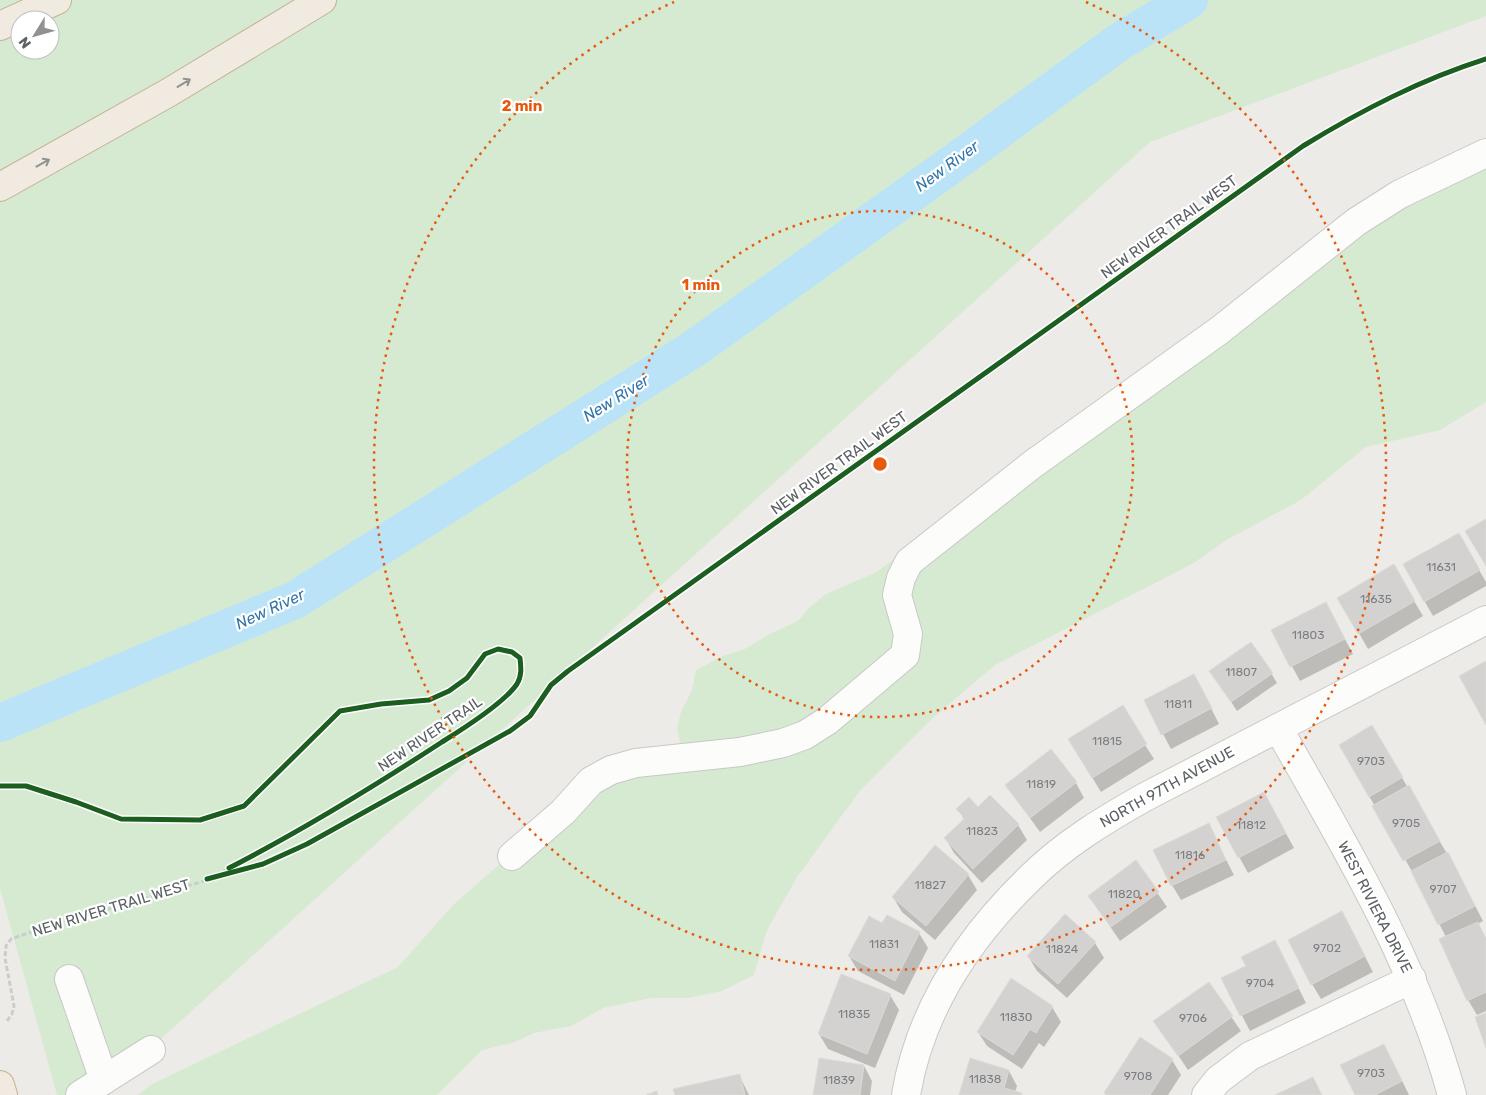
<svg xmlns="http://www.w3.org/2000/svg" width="1486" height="1095" font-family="Rubik,sans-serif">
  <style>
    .green { fill: #d5ead0; fill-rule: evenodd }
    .shadow { fill: #0003 }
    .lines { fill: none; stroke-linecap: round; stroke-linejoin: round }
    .river { stroke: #bbe3f8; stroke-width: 38 }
    .building { fill: #d4d2d0; stroke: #dddad6 }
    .minor-casing { stroke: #c8c8c8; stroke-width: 30 }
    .highway-casing { stroke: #c5b193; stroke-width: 30 }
    .path { stroke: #c9ceca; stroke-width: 3; stroke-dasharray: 5 2.5; stroke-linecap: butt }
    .minor { stroke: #fcfcfb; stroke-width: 28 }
    .highway { stroke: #f0eae1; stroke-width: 28 }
    .cycleway-casing { stroke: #fff; stroke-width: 8 }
    .cycleway { stroke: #1b5e20; stroke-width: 5 }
    .oneway { stroke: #909191 }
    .ring { fill: none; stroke: #e8590c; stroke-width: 2.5; stroke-dasharray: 2.5 5 }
    .labels { text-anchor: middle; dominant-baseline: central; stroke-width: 4.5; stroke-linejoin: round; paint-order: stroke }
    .number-label { font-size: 12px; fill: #7b7e82 }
    .street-label { font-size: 15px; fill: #5c6166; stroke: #fff }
    .water-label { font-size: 16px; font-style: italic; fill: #37a; stroke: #fff }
    .centre { fill: #e8590c; stroke: #fff; stroke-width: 2.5 }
    .ring-label { font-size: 15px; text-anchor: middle; font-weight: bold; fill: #e8590c; stroke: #fff; stroke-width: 4.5; stroke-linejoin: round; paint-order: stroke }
  </style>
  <rect width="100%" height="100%" fill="#edebe7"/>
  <g class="green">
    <path d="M0 0H1486V16L1150 142 99 1095H57L0 888ZM20 20H50V50H20Z"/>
    <path d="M1486 157V402L1440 430 1366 447 1301 500 1228 539 1192 564 995 665 934 717 859 792 797 877 766 932 754 975 722 991 688 998H651L603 1008 571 1026 534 1033 515 1042 482 1050 437 1095H138L152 1084 398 967 454 904 587 788 681 747 677 728 681 712 692 690 696 670 723 656 745 649 768 635 798 621 810 607 826 594 875 573 1344 234Z"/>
  </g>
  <g class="shadow">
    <path d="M1458 534 1486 582V586L1433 616 1404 565Z"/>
    <path d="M1393 566 1423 616 1368 649 1339 598Z"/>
    <path d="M1326 604 1353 654 1300 681 1273 631Z"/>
    <path d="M1211 671 1271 673 1277 683 1237 711Z"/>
    <path d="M1202 690 1219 724 1171 749 1163 734Z"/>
    <path d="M1372 727 1456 869 1483 921 1478 924 1486 938V1011L1477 1015 1468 1000 1446 937 1414 875 1340 745Z"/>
    <path d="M1145 745 1154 759 1101 792 1078 754Z"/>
    <path d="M1076 783 1084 798 1040 832 1006 785Z"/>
    <path d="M990 796 1018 825 1027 840 982 883 954 853 946 839 965 821 958 809 978 808Z"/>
    <path d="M1272 808 1294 848 1248 873 1218 818Z"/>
    <path d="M1208 825 1234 875 1181 900 1172 885Z"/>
    <path d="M1136 862 1167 907 1120 941 1089 896Z"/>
    <path d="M968 875 977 890 935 940 902 912 893 897Z"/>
    <path d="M1065 916 1095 943 1104 958 1067 998 1037 971 1028 956Z"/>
    <path d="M883 925 919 933 928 948 904 995 858 971 849 956Z"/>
    <path d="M1350 928 1373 972 1321 999 1312 984Z"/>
    <path d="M1283 957 1306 1003 1250 1031 1223 979Z"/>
    <path d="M1208 983 1241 1031 1188 1070 1155 1021Z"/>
    <path d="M890 995 899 1010 875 1068 828 1049 819 1034Z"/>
    <path d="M1052 1007 1061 1022 1044 1047 1039 1043 1022 1069 987 1046 978 1032Z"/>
    <path d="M1172 1060 1181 1075 1168 1095H1106L1105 1093Z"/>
    <path d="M1392 1060 1409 1095H1356Z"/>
    <path d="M864 1066 872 1081 870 1095H814Z"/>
    <path d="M1009 1071 1017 1086 1015 1092 1022 1095H961Z"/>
    <path d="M739 1075 749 1095H676Z"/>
  </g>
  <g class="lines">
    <path class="river" d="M0 723 295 600 695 348 944 170 1119 42 1189 0"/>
  </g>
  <g class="building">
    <path d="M1486 519V566L1465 531Z"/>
    <path d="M1459 533 1480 570 1424 602 1403 564Z"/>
    <path d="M1394 564 1415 601 1358 634 1337 598Z"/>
    <path d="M1326 602 1345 639 1290 667 1271 630Z"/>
    <path d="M1251 642 1273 673 1231 702 1209 671Z"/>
    <path d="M1486 661V725L1459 676Z"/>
    <path d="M1194 674 1212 708 1161 735 1144 700Z"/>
    <path d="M1123 705 1147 744 1092 778 1068 739Z"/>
    <path d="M1372 725 1403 777 1369 797 1339 745Z"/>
    <path d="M1051 749 1077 782 1030 818 1005 785Z"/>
    <path d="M1409 785 1440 841 1403 861 1372 806Z"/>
    <path d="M1264 792 1286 833 1238 858 1216 817Z"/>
    <path d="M990 795 1019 824 973 869 944 838 965 818 956 809 969 797 978 807Z"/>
    <path d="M1209 823 1226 860 1171 886 1153 850Z"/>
    <path d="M935 845 969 874 926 926 892 897Z"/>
    <path d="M1448 852 1475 906 1438 925 1411 871Z"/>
    <path d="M1136 860 1159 892 1111 927 1088 896Z"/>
    <path d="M1342 911 1365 956 1311 985 1288 940Z"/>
    <path d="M1065 914 1096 942 1058 984 1027 956Z"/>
    <path d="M887 915 920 932 895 981 848 956 869 916 882 923Z"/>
    <path d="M1478 922 1486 939V992L1467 1001 1439 939Z"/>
    <path d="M1275 940 1299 988 1240 1016 1221 978 1246 966 1241 957Z"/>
    <path d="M841 974 891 994 867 1054 818 1034Z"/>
    <path d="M1011 978 1053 1006 1036 1033 1030 1029 1013 1055 977 1032Z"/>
    <path d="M1209 982 1233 1016 1178 1056 1153 1021Z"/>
    <path d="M1486 1013V1048L1475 1017Z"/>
    <path d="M1140 1037 1173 1059 1150 1095H1107L1104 1093Z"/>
    <path d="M1384 1044 1402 1081 1375 1095H1355L1340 1065Z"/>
    <path d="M819 1058 864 1065 860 1095H813Z"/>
    <path d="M970 1058 1009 1070 1004 1088 1022 1093 1021 1095H959Z"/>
    <path d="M740 1074 745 1095H675L673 1089Z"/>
    <path d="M1313 1077 1322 1095H1275Z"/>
    <path d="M657 1091 658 1095H646Z"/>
  </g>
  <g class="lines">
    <g class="minor-casing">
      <g id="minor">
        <path d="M1278 728C1345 846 1416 963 1452 1095"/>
        <path d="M512 856 563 812 591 781 611 770 636 763 740 752 783 743 805 735 827 721 905 655 908 634 897 595 901 578 909 562 1033 464 1220 330 1356 222 1400 194 1486 153"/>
        <path d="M69 979 104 1080"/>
        <path d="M80 1095 151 1050"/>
        <path d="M906 1095C920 1010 969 937 1030 878 1063 845 1104 820 1145 797L1486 620"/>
        <path d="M1206 1095 1218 1080 1250 1056 1412 979"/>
      </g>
    </g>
    <g class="highway-casing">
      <g id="highway">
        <path d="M0 26 57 0"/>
        <path d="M0 187 168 93 322 0"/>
        <path d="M0 1085 3 1095"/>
      </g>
    </g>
    <g class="path">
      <path d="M0 786H26L76 802 121 819 200 820 244 806 340 711 381 704 429 700 449 691 467 678 485 654 498 649 512 652 520 658C521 667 522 676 517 684 503 705 460 731 439 745 366 792 291 836 214 876"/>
      <path d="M7 1021 12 1014 14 1006 5 958 6 946 11 939 49 926 263 864 307 844 510 731 530 716 551 685 568 671 1303 146C1362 110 1420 80 1486 59"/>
    </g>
    <use href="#minor" class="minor"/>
    <use href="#highway" class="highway"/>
    <g class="cycleway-casing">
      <g id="cycleway">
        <path d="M0 786H26L76 802 121 819 200 820 244 806 340 711 381 704 429 700 449 691 467 678 485 654 498 649 512 652 520 658C521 667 522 676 517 684 504 703 463 729 442 742 373 787 303 830 229 868"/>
        <path d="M207 879 263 864 307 844 510 731 530 716 551 685 568 671 1303 146C1362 110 1420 80 1486 59"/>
      </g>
    </g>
    <use href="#cycleway" class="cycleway"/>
  </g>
  <defs><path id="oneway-shaft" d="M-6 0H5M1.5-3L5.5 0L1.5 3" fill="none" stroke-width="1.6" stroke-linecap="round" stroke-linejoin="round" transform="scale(1.25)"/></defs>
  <g class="oneway">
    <use href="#oneway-shaft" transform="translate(184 83) rotate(-31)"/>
    <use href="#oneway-shaft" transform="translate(43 163) rotate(-29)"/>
  </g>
  <g class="ring">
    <circle cx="880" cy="464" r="253"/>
    <path d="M1086 2A506 506 0 1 1 674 2"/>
  </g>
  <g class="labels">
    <g class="number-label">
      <text x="1441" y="567">11631</text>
      <text x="1376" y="599">11635</text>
      <text x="1308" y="635">11803</text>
      <text x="1241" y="672">11807</text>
      <text x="1178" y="704">11811</text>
      <text x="1107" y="741">11815</text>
      <text x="1371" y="761">9703</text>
      <text x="1041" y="784">11819</text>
      <text x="1406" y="823">9705</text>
      <text x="1251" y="825">11812</text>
      <text x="982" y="831">11823</text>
      <text x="1190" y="855">11816</text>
      <text x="930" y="885">11827</text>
      <text x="1443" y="889">9707</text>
      <text x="1124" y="894">11820</text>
      <text x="884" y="944">11831</text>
      <text x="1327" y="948">9702</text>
      <text x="1062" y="949">11824</text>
      <text x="1260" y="983">9704</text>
      <text x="854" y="1014">11835</text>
      <text x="1016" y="1017">11830</text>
      <text x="1193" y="1018">9706</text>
      <text x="1371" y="1073">9703</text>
      <text x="1138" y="1076">9708</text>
      <text x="985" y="1079">11838</text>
      <text x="839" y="1080">11839</text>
    </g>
    <g class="street-label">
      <text transform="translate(1169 227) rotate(-36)">NEW RIVER TRAIL WEST</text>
      <text transform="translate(839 463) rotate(-36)">NEW RIVER TRAIL WEST</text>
      <text transform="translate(430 734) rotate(-34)">NEW RIVER TRAIL</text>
      <text transform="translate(1167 787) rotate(-29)">NORTH 97TH AVENUE</text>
      <text transform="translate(1375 907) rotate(63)">WEST RIVIERA DRIVE</text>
      <text transform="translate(111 908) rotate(-17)">NEW RIVER TRAIL WEST</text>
    </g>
    <g class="water-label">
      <text transform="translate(947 166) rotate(-36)">New River</text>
      <text transform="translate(616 398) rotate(-32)">New River</text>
      <text transform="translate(270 609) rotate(-25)">New River</text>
    </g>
  </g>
  <circle cx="880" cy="464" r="8" class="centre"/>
  <g class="ring-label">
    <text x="522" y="111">2 min</text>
    <text x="701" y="290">1 min</text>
  </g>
  <g transform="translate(35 35) rotate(233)"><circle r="24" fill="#ffffff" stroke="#bec0c2"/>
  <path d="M0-4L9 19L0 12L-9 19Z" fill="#8f9193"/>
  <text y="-8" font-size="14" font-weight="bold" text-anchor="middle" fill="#5c6166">N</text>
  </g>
</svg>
